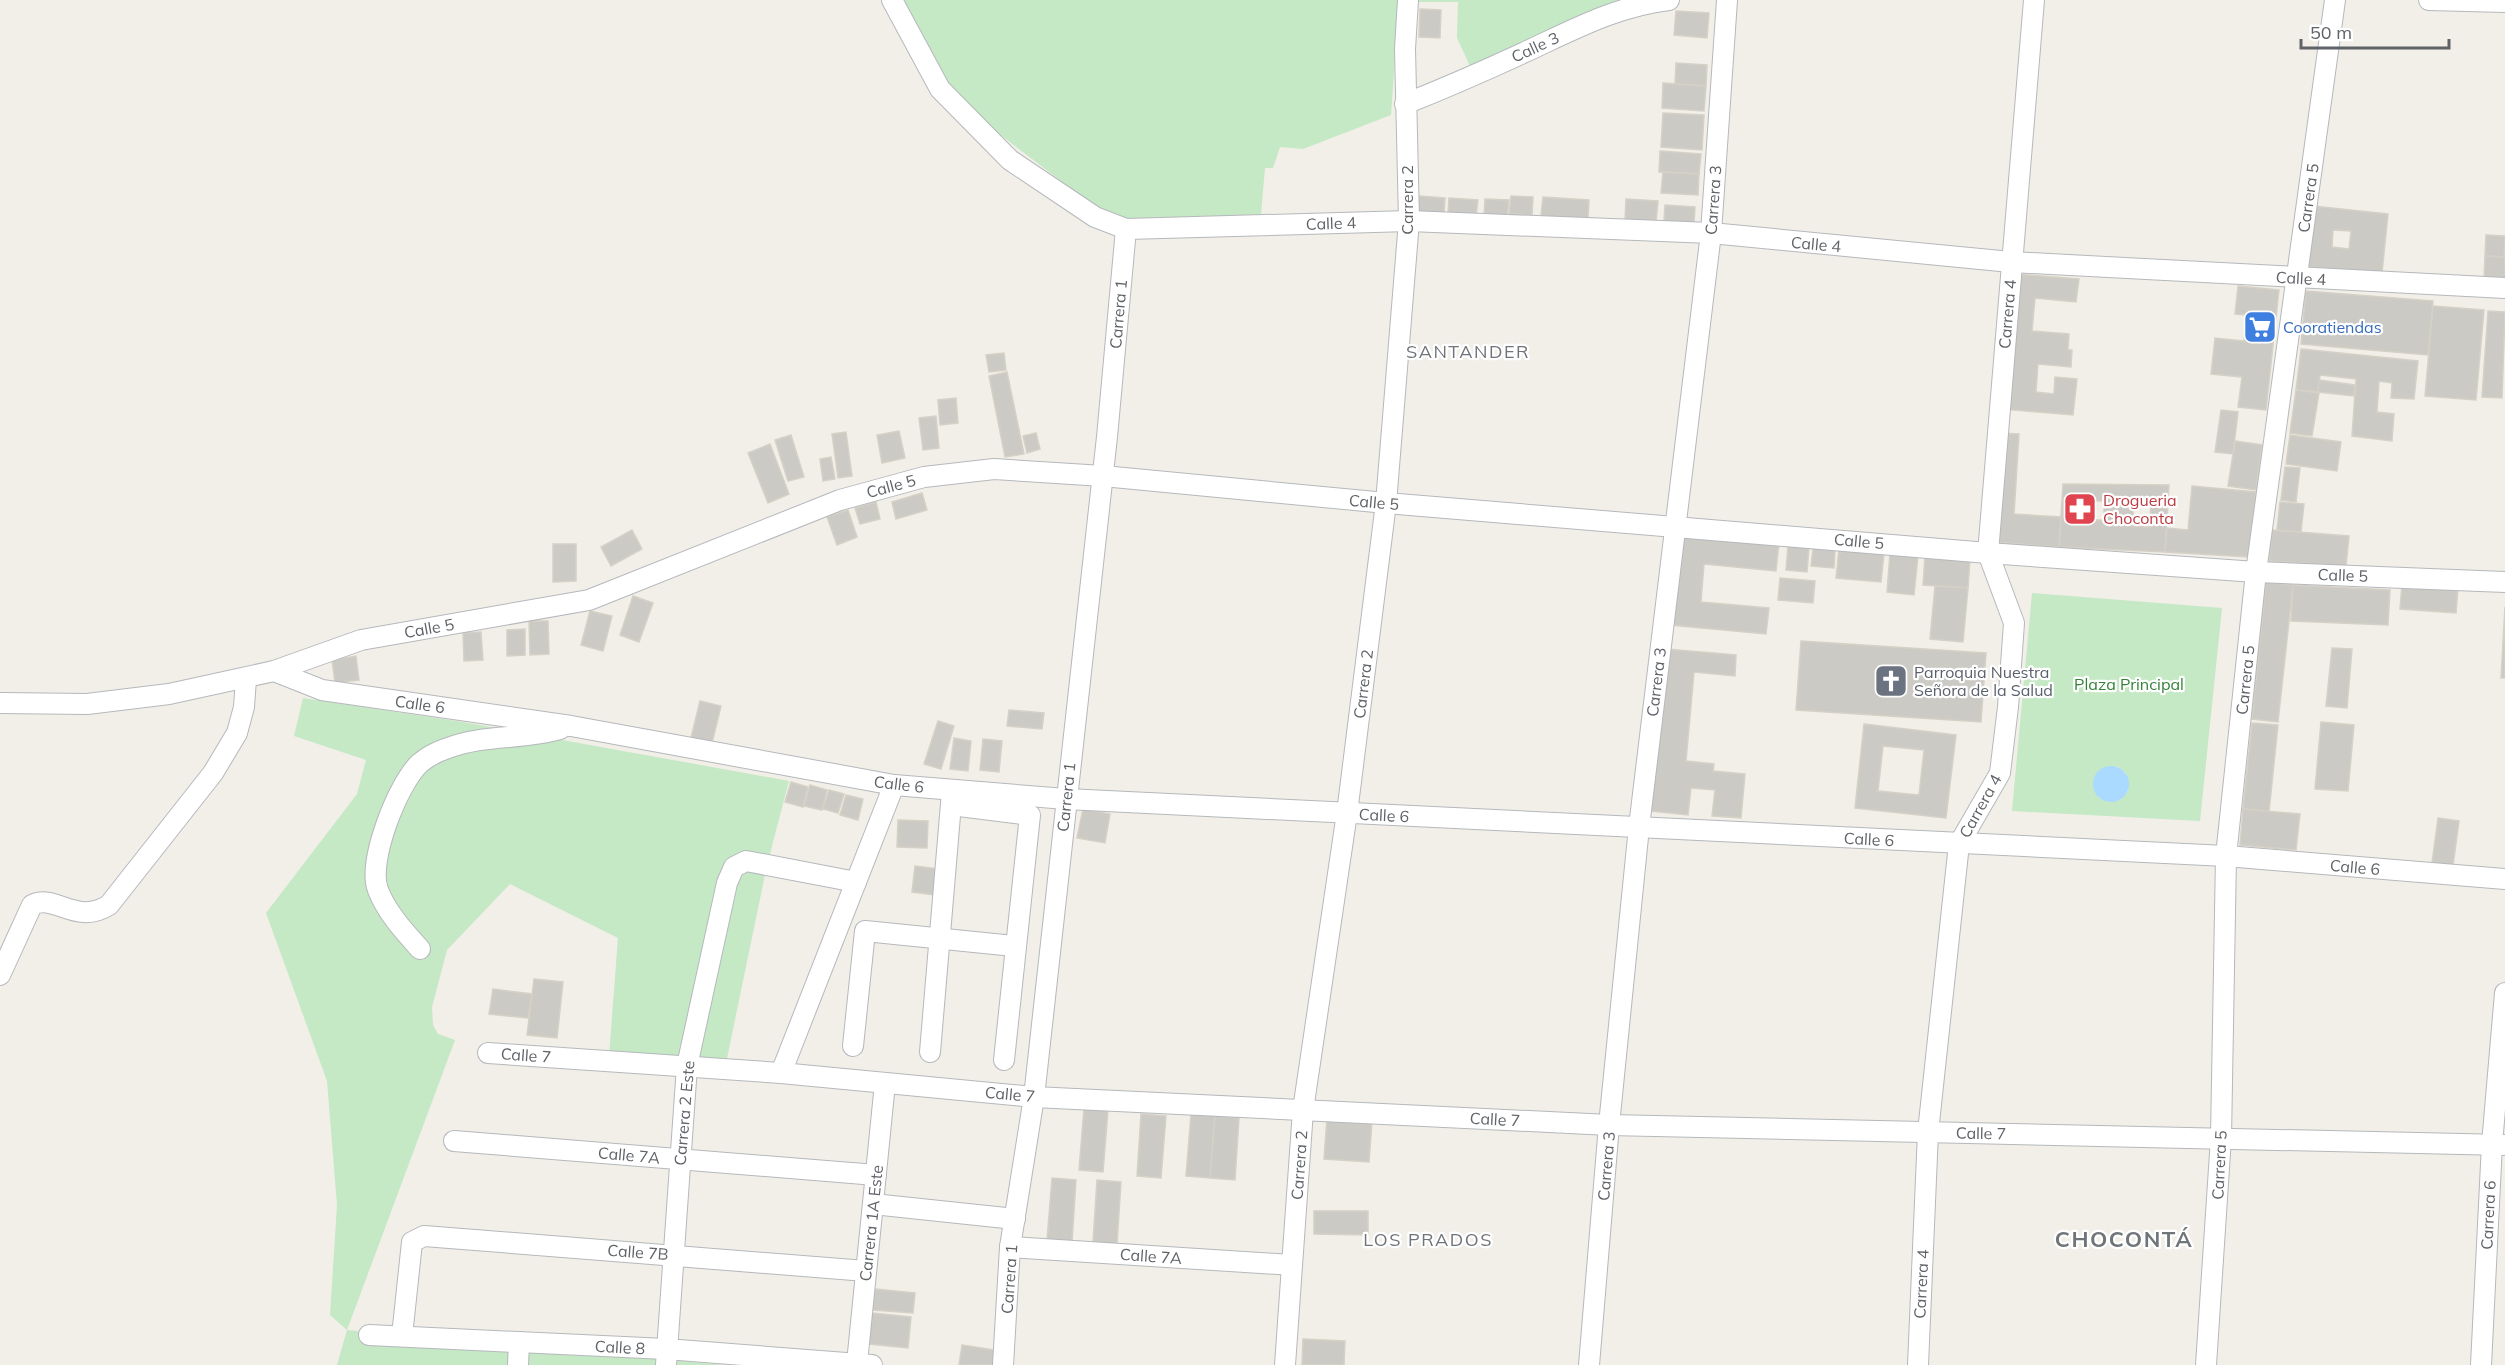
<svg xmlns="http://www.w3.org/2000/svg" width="2505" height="1365" font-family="Mulish,sans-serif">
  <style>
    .green { fill: #c5e8c5; fill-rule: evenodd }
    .water { fill: #aadaff }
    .building { fill: #cccac5; stroke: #d6d1c6; stroke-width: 1.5; fill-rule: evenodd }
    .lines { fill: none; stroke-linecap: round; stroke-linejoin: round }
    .minor-casing { stroke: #b5b8bc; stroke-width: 22 }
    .minor { stroke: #fff; stroke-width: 20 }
    .labels { text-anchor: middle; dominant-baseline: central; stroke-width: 4.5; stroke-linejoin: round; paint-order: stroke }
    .street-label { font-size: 16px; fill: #5f6368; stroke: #fff }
    .shop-label { font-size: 16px; fill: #366cbe; stroke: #fff; text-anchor: start }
    .health-label { font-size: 16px; fill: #be3a42; stroke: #fff; text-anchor: start }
    .worship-label { font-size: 16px; fill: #5b616d; stroke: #fff; text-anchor: start }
    .park-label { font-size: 16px; fill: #348238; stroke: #fff }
    .neighbourhood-label { font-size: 18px; letter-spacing: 1.5px; fill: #70757a; stroke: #fff }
    .district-label { font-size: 22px; font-weight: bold; letter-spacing: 1.5px; fill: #70757a; stroke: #fff }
  </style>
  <rect width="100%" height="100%" fill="#f1efe8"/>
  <g class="green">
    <path d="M892 0H1399L1391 115 1303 149 1280 147 1273 168H1265L1261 214 1137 220 1103 213 961 105Z"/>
    <path d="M1415 0H1622L1470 66 1457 38 1458 2H1415Z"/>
    <path d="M2032 593 2222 608 2200 821 2012 811ZM2117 766 2126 773 2128 791 2120 800 2108 802 2098 797Z"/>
    <path d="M303 698 463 722 789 781 767 865 725 1068 609 1056 618 938 510 884 447 950 432 1007 433 1025 438 1034 455 1040 347 1330 725 1365H337L347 1330 330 1315 337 1205 327 1081 266 913 357 794 366 760 294 736Z"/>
  </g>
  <circle class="water" cx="2111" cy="784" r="18"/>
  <g class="building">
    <path d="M1420 9 1441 10 1440 38 1419 37Z"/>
    <path d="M1676 11 1709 13 1707 38 1674 35Z"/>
    <path d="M1676 63 1707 65 1706 86 1675 84Z"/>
    <path d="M1663 83 1706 86 1704 111 1662 108Z"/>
    <path d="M1663 113 1704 115 1702 150 1661 147Z"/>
    <path d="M1660 151 1701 154 1699 174 1659 172Z"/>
    <path d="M1663 172 1699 174 1698 195 1661 193Z"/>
    <path d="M1419 196 1445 198 1444 213 1417 212Z"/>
    <path d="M1511 196 1533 197 1532 215 1509 214Z"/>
    <path d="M1543 197 1589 200 1588 219 1541 216Z"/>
    <path d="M1449 198 1478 200 1476 216 1448 214Z"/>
    <path d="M1485 199 1509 200 1507 218 1484 217Z"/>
    <path d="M1626 199 1658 201 1656 222 1625 220Z"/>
    <path d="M1665 205 1695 207 1694 224 1664 222Z"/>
    <path d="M2313 206 2388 214 2382 273 2308 267ZM2333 230 2351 231 2349 249 2332 247Z"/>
    <path d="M2486 235 2505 236 2504 257 2485 256Z"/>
    <path d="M2485 256 2505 257V280L2484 279Z"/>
    <path d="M2015 274 2079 279 2076 302 2035 298 2032 331 2069 334 2068 350H2072L2071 367 2038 364 2036 392 2054 394 2055 377 2077 379 2073 415 2003 409Z"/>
    <path d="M2238 286 2279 290 2266 410 2238 407 2242 377 2211 374 2215 338 2244 341 2247 315 2235 314Z"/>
    <path d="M2306 291 2433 301 2428 355 2301 344Z"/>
    <path d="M2433 306 2484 310 2476 400 2425 396Z"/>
    <path d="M2488 311 2505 312 2502 398 2482 397Z"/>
    <path d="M2301 349 2418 361 2414 399 2391 398 2392 383 2379 381 2377 412 2394 414 2392 441 2352 436 2356 379 2320 375 2318 392 2296 390Z"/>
    <path d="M1004 353 1006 370 989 372 986 355Z"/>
    <path d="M1007 372 1024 454 1005 457 989 376Z"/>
    <path d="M2319 380 2355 385 2354 396 2318 392Z"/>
    <path d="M2296 390 2319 393 2312 436 2290 433Z"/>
    <path d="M956 398 958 423 940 425 938 400Z"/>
    <path d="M2221 410 2238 412 2233 454 2215 452Z"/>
    <path d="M936 416 939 448 923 450 919 418Z"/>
    <path d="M899 431 905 458 882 463 877 435Z"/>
    <path d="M846 432 852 476 838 478 832 434Z"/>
    <path d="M1036 433 1040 449 1027 453 1023 436Z"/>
    <path d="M2001 433 2019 434 2014 514 2061 517 2059 547 1993 542Z"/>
    <path d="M791 435 804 477 788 481 775 440Z"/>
    <path d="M2290 435 2341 442 2337 471 2286 464Z"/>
    <path d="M2235 441 2262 445 2256 490 2228 486Z"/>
    <path d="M770 444 789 494 768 503 748 453Z"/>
    <path d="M831 457 835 479 823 481 820 459Z"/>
    <path d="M2285 467 2300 468 2296 502 2281 500Z"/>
    <path d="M2063 484 2169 485 2165 552 2059 547ZM2088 501H2104V520H2087ZM2134 504 2151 505 2149 527 2132 526Z"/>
    <path d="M2192 486 2256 492 2249 557 2165 552 2167 528 2188 530Z"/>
    <path d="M922 493 927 510 896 519 892 502Z"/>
    <path d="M876 502 880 519 860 524 855 508Z"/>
    <path d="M2280 502 2304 504 2301 532 2277 530Z"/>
    <path d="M848 510 857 537 837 545 827 517Z"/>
    <path d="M632 530 642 549 611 566 601 547Z"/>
    <path d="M2272 530 2349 536 2346 566 2269 561Z"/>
    <path d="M1679 534 1779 543 1776 571 1704 564 1701 602 1769 608 1766 634 1670 625Z"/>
    <path d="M553 544H576V581L553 582Z"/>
    <path d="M1788 546 1809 548 1807 572 1786 570Z"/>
    <path d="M1813 548 1835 550 1834 568 1811 566Z"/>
    <path d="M1839 549 1884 553 1881 582 1836 578Z"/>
    <path d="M1890 554 1918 556 1914 595 1887 592Z"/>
    <path d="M1925 556 1970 559 1968 588 1923 585Z"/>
    <path d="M1780 578 1815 581 1813 603 1778 600Z"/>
    <path d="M2266 582 2293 585 2278 722 2252 719Z"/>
    <path d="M2293 585 2390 590 2388 625 2291 621Z"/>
    <path d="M2402 585 2458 588 2456 613 2400 609Z"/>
    <path d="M1935 586 1968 588 1963 642 1930 639Z"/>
    <path d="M633 596 653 603 639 642 620 635Z"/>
    <path d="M2505 607V678H2501Z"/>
    <path d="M590 611 612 616 603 651 581 645Z"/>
    <path d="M529 621H548L549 654 530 655Z"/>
    <path d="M525 629V655L507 656V630Z"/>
    <path d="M481 632 483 660 464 661 463 633Z"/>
    <path d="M1801 641 1986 653 1981 722 1796 710Z"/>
    <path d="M2332 648 2352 649 2347 708 2326 706Z"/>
    <path d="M1666 649 1736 655 1735 676 1694 672 1686 761 1714 764 1713 771 1745 774 1741 818 1712 816 1715 790 1691 788 1688 815 1651 811Z"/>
    <path d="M356 656 359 680 335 683 332 660Z"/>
    <path d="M700 701 721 706 712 743 691 738Z"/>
    <path d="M1009 710 1044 713 1042 729 1007 726Z"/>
    <path d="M938 721 954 726 941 769 924 764Z"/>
    <path d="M2321 722 2354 725 2348 791 2315 789Z"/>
    <path d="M2252 723 2278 725 2269 812 2243 809Z"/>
    <path d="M1864 724 1956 735 1946 818 1855 808ZM1883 746 1924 750 1919 795 1878 791Z"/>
    <path d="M954 738 971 741 968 771 950 769Z"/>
    <path d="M983 739 1002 741 999 772 980 770Z"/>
    <path d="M791 782 808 787 803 807 785 802Z"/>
    <path d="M810 785 827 790 822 810 804 806Z"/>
    <path d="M829 790 844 794 838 813 823 809Z"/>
    <path d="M846 795 863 799 858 820 840 815Z"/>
    <path d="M1083 809 1110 814 1105 843 1077 838Z"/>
    <path d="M2243 809 2300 814 2296 850 2240 845Z"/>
    <path d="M2438 818 2459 821 2453 866 2432 863Z"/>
    <path d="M898 820 928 821 927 848 897 847Z"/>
    <path d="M915 866 938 869 935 895 912 892Z"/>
    <path d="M534 979 563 982 557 1038 527 1035Z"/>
    <path d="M493 989 532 994 528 1018 489 1014Z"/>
    <path d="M1084 1108 1108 1110 1103 1172 1079 1170Z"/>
    <path d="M1141 1114 1166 1116 1161 1178 1137 1176Z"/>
    <path d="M1191 1114 1215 1116 1210 1178 1186 1176Z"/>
    <path d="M1215 1116 1239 1118 1235 1180 1210 1178Z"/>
    <path d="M1327 1118 1372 1121 1369 1162 1324 1159Z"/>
    <path d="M1052 1178 1076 1180 1072 1242 1047 1240Z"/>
    <path d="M1097 1180 1121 1182 1117 1244 1093 1242Z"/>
    <path d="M1314 1211H1368V1235L1314 1234Z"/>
    <path d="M875 1289 915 1293 913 1313 873 1310Z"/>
    <path d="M872 1313 911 1317 908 1348 869 1344Z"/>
    <path d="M1303 1339 1345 1341 1344 1365H1302Z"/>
    <path d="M962 1345 995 1350 992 1365H959Z"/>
  </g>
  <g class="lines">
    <g class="minor-casing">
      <g id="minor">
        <path d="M892 0 940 89 1010 160 1095 217 1126 229 1409 221 1711 233 2011 262 2505 288"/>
        <path d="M2429 0 2505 2"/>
        <path d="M1405 104C1445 88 1484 71 1523 53 1571 31 1616 6 1669 0"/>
        <path d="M274 671 322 690 571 726 894 785 1066 799 2226 856 2505 879"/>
        <path d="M0 703 87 704 169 694 274 671 361 640 589 600 840 500 924 477 994 469 1103 476 1386 503 1988 553 2256 572 2505 582"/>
        <path d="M951 805 1030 815 1004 1060"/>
        <path d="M420 949C404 931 387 913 378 890 367 862 398 783 420 763 427 757 439 751 448 748 484 734 524 740 560 729"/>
        <path d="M0 975 32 905C55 893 76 926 109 905L213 773 237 733 244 707 246 679"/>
        <path d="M853 1046 865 931 1014 946"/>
        <path d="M930 1052 952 792"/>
        <path d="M488 1053 781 1073 1034 1097 1609 1125 2505 1145"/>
        <path d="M781 1073 894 785"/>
        <path d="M454 1141 876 1175"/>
        <path d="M873 1204 1015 1219"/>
        <path d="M1010 1247 1292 1265"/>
        <path d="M369 1335 666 1349 872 1365"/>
        <path d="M402 1336 412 1242 424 1236 866 1271"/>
        <path d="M857 1363 885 1083"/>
        <path d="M518 1365 519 1342"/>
        <path d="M666 1365 687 1066 727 883 734 867 746 861 856 882"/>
        <path d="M1003 1365 1010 1247 1034 1097 1107 437 1126 229"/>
        <path d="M1285 1365 1303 1110 1347 813 1386 503 1409 221 1405 49 1408 0"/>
        <path d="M1589 1365 1609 1125 1639 827 1711 233 1727 0"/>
        <path d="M1918 1365 1928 1132 1959 844 2000 773 2008 707 2014 623 1988 553 2034 0"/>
        <path d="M2206 1365 2221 1138 2226 856 2256 572 2335 0"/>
        <path d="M2481 1365 2492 1144 2505 993"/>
      </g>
    </g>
    <use href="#minor" class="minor"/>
  </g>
  <defs>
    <g id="supermarket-square" transform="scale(1.725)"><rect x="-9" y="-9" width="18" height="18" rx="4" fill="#3f7fe0" stroke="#fff"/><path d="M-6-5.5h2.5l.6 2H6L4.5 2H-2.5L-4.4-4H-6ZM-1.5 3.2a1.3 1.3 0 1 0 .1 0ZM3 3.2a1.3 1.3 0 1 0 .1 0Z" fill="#fff"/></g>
    <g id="pharmacy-square" transform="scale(1.725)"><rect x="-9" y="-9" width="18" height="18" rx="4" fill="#e0444e" stroke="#fff"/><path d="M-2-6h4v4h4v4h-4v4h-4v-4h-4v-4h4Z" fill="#fff"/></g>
    <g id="church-square" transform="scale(1.725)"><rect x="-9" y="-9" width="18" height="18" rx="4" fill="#6b7280" stroke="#fff"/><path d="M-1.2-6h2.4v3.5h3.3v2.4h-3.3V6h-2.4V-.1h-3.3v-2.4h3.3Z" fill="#fff"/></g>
  </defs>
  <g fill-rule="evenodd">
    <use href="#supermarket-square" x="2260" y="327"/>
    <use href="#pharmacy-square" x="2080" y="509"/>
    <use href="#church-square" x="1891" y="681"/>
  </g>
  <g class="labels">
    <g class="street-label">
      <text transform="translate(1535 47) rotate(-25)">Calle 3</text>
      <text transform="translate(2308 198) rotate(-82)">Carrera 5</text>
      <text transform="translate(1407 200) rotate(-90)">Carrera 2</text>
      <text transform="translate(1713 200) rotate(-86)">Carrera 3</text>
      <text transform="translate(1331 223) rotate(-2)">Calle 4</text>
      <text transform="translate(1816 244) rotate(5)">Calle 4</text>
      <text transform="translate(2301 278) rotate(3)">Calle 4</text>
      <text transform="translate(1118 314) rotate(-85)">Carrera 1</text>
      <text transform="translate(2007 314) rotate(-85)">Carrera 4</text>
      <text transform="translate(891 486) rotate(-15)">Calle 5</text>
      <text transform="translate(1374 502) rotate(5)">Calle 5</text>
      <text transform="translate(1859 541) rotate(5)">Calle 5</text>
      <text transform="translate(2343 575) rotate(2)">Calle 5</text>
      <text transform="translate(429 628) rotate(-10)">Calle 5</text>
      <text transform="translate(2245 680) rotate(-84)">Carrera 5</text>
      <text transform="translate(1656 682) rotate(-83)">Carrera 3</text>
      <text transform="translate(1363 684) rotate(-83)">Carrera 2</text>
      <text transform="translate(420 704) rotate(8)">Calle 6</text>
      <text transform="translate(899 784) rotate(7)">Calle 6</text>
      <text transform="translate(1066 797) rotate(-84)">Carrera 1</text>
      <text transform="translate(1980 806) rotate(-61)">Carrera 4</text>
      <text transform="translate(1384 815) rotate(3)">Calle 6</text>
      <text transform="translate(1869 839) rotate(3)">Calle 6</text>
      <text transform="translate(2355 867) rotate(5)">Calle 6</text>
      <text transform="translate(526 1055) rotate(4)">Calle 7</text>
      <text transform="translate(1010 1094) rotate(5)">Calle 7</text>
      <text transform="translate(684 1113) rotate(-85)">Carrera 2 Este</text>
      <text transform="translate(1495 1119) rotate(3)">Calle 7</text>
      <text transform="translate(1981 1133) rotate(1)">Calle 7</text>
      <text transform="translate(629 1155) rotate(5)">Calle 7A</text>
      <text transform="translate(1299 1165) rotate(-86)">Carrera 2</text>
      <text transform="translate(2219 1165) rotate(-87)">Carrera 5</text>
      <text transform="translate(1606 1166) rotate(-85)">Carrera 3</text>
      <text transform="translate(2488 1215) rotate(-87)">Carrera 6</text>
      <text transform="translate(871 1223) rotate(-84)">Carrera 1A Este</text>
      <text transform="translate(638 1252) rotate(4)">Calle 7B</text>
      <text transform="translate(1151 1256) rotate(4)">Calle 7A</text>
      <text transform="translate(1009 1279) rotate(-86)">Carrera 1</text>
      <text transform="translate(1921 1284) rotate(-87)">Carrera 4</text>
      <text transform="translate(620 1347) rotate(3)">Calle 8</text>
    </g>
    <g class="shop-label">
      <text x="2283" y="327">Cooratiendas</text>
    </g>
    <g class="health-label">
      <text x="2103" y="500">Drogueria<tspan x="2103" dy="18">Choconta</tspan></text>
    </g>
    <g class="worship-label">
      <text x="1914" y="672">Parroquia Nuestra<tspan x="1914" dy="18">Señora de la Salud</tspan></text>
    </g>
    <g class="park-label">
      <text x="2129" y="684">Plaza Principal</text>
    </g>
    <g class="neighbourhood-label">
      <text x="1468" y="351">SANTANDER</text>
      <text x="1428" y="1239">LOS PRADOS</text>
    </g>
    <g class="district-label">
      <text x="2124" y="1239">CHOCONTÁ</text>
    </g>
  </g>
  <path d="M2301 39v9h148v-9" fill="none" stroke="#5f6368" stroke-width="3"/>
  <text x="2310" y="39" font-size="18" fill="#5f6368" stroke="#ffffff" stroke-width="4.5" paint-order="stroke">50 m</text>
</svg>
